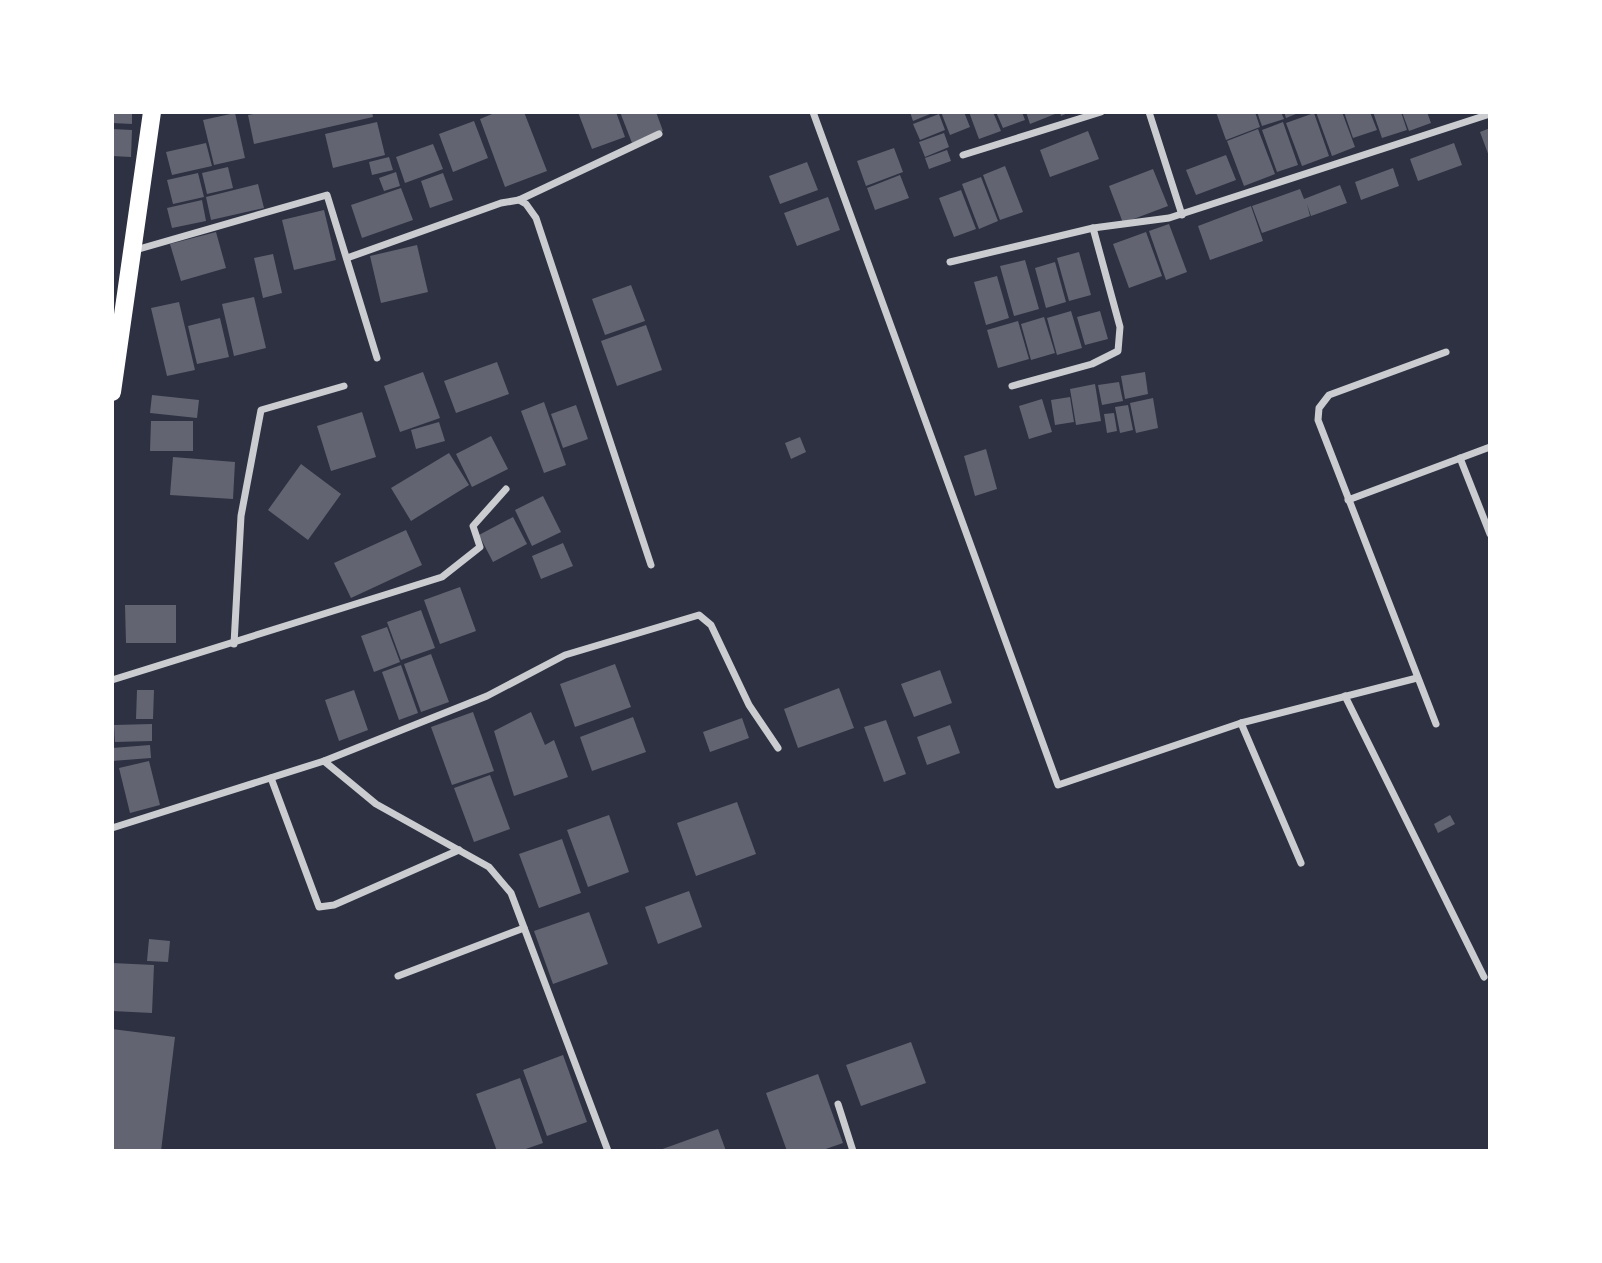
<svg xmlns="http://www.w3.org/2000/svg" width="1602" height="1263" font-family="'Noto Sans',sans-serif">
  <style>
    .building { fill: #626471 }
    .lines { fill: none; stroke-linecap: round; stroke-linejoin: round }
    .minor { stroke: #caccd0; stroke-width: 7 }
    .primary { stroke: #fff; stroke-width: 18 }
  </style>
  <rect width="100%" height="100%" fill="#2d3142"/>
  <g class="building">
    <path d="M112 112H132V124L112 123Z"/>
    <path d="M263 112H372L373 117 254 144 248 115Z"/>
    <path d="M497 112H524L547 171 505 187 480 119Z"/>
    <path d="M578 112H616L625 137 592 149Z"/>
    <path d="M620 112H656L663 131 632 143Z"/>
    <path d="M910 112H935L913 121Z"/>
    <path d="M941 112H964L970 127 950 135Z"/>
    <path d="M969 112H993L1001 131 979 139Z"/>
    <path d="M996 112H1022L1025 120 1003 128Z"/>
    <path d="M1026 112H1070L1061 116 1060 112 1030 124Z"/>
    <path d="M1216 112H1255L1260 127 1226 140Z"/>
    <path d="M1257 112H1281L1284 119 1262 126Z"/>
    <path d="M1284 112H1301L1286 118Z"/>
    <path d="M1316 112H1342L1355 147 1332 156Z"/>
    <path d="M1344 112H1370L1377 130 1353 138Z"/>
    <path d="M1373 112H1401L1407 130 1382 138Z"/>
    <path d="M1402 112H1427L1431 123 1409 131Z"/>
    <path d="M235 113 245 158 214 165 203 120Z"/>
    <path d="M1314 113 1329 156 1302 166 1286 123Z"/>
    <path d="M939 114 945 130 920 140 913 124Z"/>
    <path d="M474 121 488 158 453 172 439 134Z"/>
    <path d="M377 122 385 155 333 168 325 134Z"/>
    <path d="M1283 122 1298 165 1277 172 1262 130Z"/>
    <path d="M1490 128V159L1480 132Z"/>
    <path d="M112 129 132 130 131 157 112 156Z"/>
    <path d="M1258 129 1275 174 1244 186 1227 141Z"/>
    <path d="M1088 131 1099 159 1050 177 1040 150Z"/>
    <path d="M944 133 949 147 925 157 919 142Z"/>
    <path d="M206 143 212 166 172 175 166 152Z"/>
    <path d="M1454 143 1462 165 1418 181 1410 159Z"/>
    <path d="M433 144 443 169 405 183 396 157Z"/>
    <path d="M894 148 903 172 866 186 857 161Z"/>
    <path d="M947 150 951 161 929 169 925 158Z"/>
    <path d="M1226 155 1236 180 1196 195 1186 170Z"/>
    <path d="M389 157 393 170 372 175 369 162Z"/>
    <path d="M807 162 818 190 780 204 769 176Z"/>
    <path d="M1005 166 1023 212 1000 220 983 175Z"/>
    <path d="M228 167 233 188 207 194 202 173Z"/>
    <path d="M1393 168 1399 186 1361 200 1355 182Z"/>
    <path d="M1153 169 1168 206 1123 223 1109 186Z"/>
    <path d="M396 172 400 186 384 191 379 178Z"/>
    <path d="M198 173 204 197 173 204 167 180Z"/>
    <path d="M443 173 453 200 430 208 421 181Z"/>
    <path d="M900 175 909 198 875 210 867 188Z"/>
    <path d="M981 177 998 221 979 229 962 184Z"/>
    <path d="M258 184 264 208 211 220 206 197Z"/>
    <path d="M1340 185 1347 203 1311 216 1307 204 1310 216 1262 233 1252 206 1300 189 1304 199Z"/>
    <path d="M401 188 413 220 362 238 351 205Z"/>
    <path d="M961 190 976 229 954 237 939 198Z"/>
    <path d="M828 197 840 230 797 246 784 213Z"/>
    <path d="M202 200 206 221 172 228 167 208Z"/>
    <path d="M1251 206 1263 241 1210 260 1198 226Z"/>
    <path d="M324 210 336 260 294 270 282 220Z"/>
    <path d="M1169 224 1187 272 1166 280 1149 231Z"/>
    <path d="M216 232 226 268 181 281 170 244Z"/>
    <path d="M1146 232 1162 276 1129 288 1113 244Z"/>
    <path d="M417 245 428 292 381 303 370 256Z"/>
    <path d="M1079 252 1091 295 1069 301 1057 258Z"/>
    <path d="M273 254 282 293 263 298 254 258Z"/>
    <path d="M1025 260 1039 309 1014 316 1000 266Z"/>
    <path d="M1055 262 1066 302 1046 308 1035 268Z"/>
    <path d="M997 276 1009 318 986 325 974 282Z"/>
    <path d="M631 285 645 321 605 335 592 299Z"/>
    <path d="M254 297 266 348 234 356 222 304Z"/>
    <path d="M179 302 195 370 167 376 151 308Z"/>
    <path d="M1071 311 1082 348 1057 355 1047 318Z"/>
    <path d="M1100 311 1108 339 1085 345 1077 317Z"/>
    <path d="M1044 317 1055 353 1031 360 1021 324Z"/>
    <path d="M220 318 229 357 197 364 188 326Z"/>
    <path d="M1018 321 1029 359 998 368 987 330Z"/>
    <path d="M646 325 662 370 617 386 601 341Z"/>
    <path d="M497 362 509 394 456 413 444 381Z"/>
    <path d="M423 372 440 418 400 432 384 386Z"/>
    <path d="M1145 372 1148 394 1125 399 1121 376Z"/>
    <path d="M1119 382 1123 401 1102 405 1098 385Z"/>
    <path d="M1095 384 1101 421 1076 425 1070 389Z"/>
    <path d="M152 395 199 400 197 418 150 413Z"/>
    <path d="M1070 397 1074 422 1055 425 1051 400Z"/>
    <path d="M1153 398 1158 428 1136 433 1130 403Z"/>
    <path d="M1042 399 1052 432 1029 439 1019 406Z"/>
    <path d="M544 402 566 465 544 473 521 411Z"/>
    <path d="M576 405 588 439 563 448 551 414Z"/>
    <path d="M1128 405 1133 430 1120 433 1115 407Z"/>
    <path d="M362 412 376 457 331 471 317 426Z"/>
    <path d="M1114 413 1117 431 1107 433 1104 414Z"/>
    <path d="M151 421H193V451H150Z"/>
    <path d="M439 422 445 441 416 449 411 430Z"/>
    <path d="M491 436 508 469 472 487 456 454Z"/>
    <path d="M800 437 806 452 791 459 785 443Z"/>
    <path d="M986 449 997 489 975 496 964 456Z"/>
    <path d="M449 453 469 485 411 521 391 488Z"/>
    <path d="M173 457 235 462 233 499 170 495Z"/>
    <path d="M301 464 341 494 308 540 268 510Z"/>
    <path d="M543 496 561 532 532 546 515 510Z"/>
    <path d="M513 517 527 544 493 562 479 535Z"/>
    <path d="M406 530 422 565 351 598 334 563Z"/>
    <path d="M563 543 573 566 541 579 532 556Z"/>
    <path d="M460 587 476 631 440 644 424 600Z"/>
    <path d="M125 605H176V643H126Z"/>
    <path d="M421 610 435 648 401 660 387 622Z"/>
    <path d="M387 627 400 662 374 672 361 636Z"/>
    <path d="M431 654 449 702 421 712 404 664Z"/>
    <path d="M615 664 631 707 575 727 560 684Z"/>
    <path d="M401 665 418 713 399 720 382 672Z"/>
    <path d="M940 670 952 703 914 717 901 684Z"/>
    <path d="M839 688 854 728 798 748 784 709Z"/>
    <path d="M137 690H154L153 719H136Z"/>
    <path d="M354 690 368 730 339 741 325 700Z"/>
    <path d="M473 712 494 771 452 785 431 727Z"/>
    <path d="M531 712 545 745 554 740 568 777 514 796 494 731Z"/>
    <path d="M633 717 646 752 592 771 580 737Z"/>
    <path d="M742 718 749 738 710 752 703 732Z"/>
    <path d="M886 720 906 774 884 782 864 727Z"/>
    <path d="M152 724V741L115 742 114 725Z"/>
    <path d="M950 725 960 753 927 765 917 737Z"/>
    <path d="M150 745 151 758 112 761V748Z"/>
    <path d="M149 761 160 805 130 813 119 768Z"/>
    <path d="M490 775 510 829 474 842 454 788Z"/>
    <path d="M737 802 756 854 696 876 677 823Z"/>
    <path d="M609 815 629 872 588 887 567 830Z"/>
    <path d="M1450 815 1455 824 1438 833 1434 824Z"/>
    <path d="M562 839 581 893 539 908 519 854Z"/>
    <path d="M689 891 702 927 658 944 645 907Z"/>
    <path d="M589 912 608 964 553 984 534 931Z"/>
    <path d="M149 939 170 941 168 962 147 961Z"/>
    <path d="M112 963 154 965 152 1013 112 1011Z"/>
    <path d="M112 1029 175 1037 161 1151H112Z"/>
    <path d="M911 1042 926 1083 861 1106 846 1065Z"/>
    <path d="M563 1055 587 1122 547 1136 523 1070Z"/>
    <path d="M818 1074 843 1143 820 1151H787L766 1093Z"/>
    <path d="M520 1078 543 1143 520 1151H497L476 1094Z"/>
    <path d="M718 1129 726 1151H657Z"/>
  </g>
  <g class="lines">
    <g class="minor">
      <path d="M813 112 1058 785 1241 723 1417 678"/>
      <path d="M1149 112 1182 215"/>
      <path d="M963 155 1101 112"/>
      <path d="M519 200 526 204 536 218 651 565"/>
      <path d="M132 251 327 195 377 358"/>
      <path d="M347 258 501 203 519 200 659 134"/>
      <path d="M950 262 1093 228 1169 218 1490 114"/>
      <path d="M1012 386 1092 364 1118 351 1120 327 1093 228"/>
      <path d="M1460 458 1490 534"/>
      <path d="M1348 500 1490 447"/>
      <path d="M234 644 241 516 261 410 344 386"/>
      <path d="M112 680 442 577 480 547 473 526 506 489"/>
      <path d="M1345 696 1484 977"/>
      <path d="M1241 723 1301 863"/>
      <path d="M1436 724 1318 420 1319 408 1329 395 1446 352"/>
      <path d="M324 761 487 696 565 655 699 615 711 625 749 705 778 748"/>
      <path d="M271 778 319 907 334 905 459 850"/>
      <path d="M112 828 324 761 376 804 489 867 511 893 608 1151"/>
      <path d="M398 976 524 928"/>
      <path d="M838 1104 853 1151"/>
    </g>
    <path class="primary" d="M112 392 152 112"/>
  </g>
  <rect width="1602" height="1263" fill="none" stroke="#ffffff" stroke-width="228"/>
</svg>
